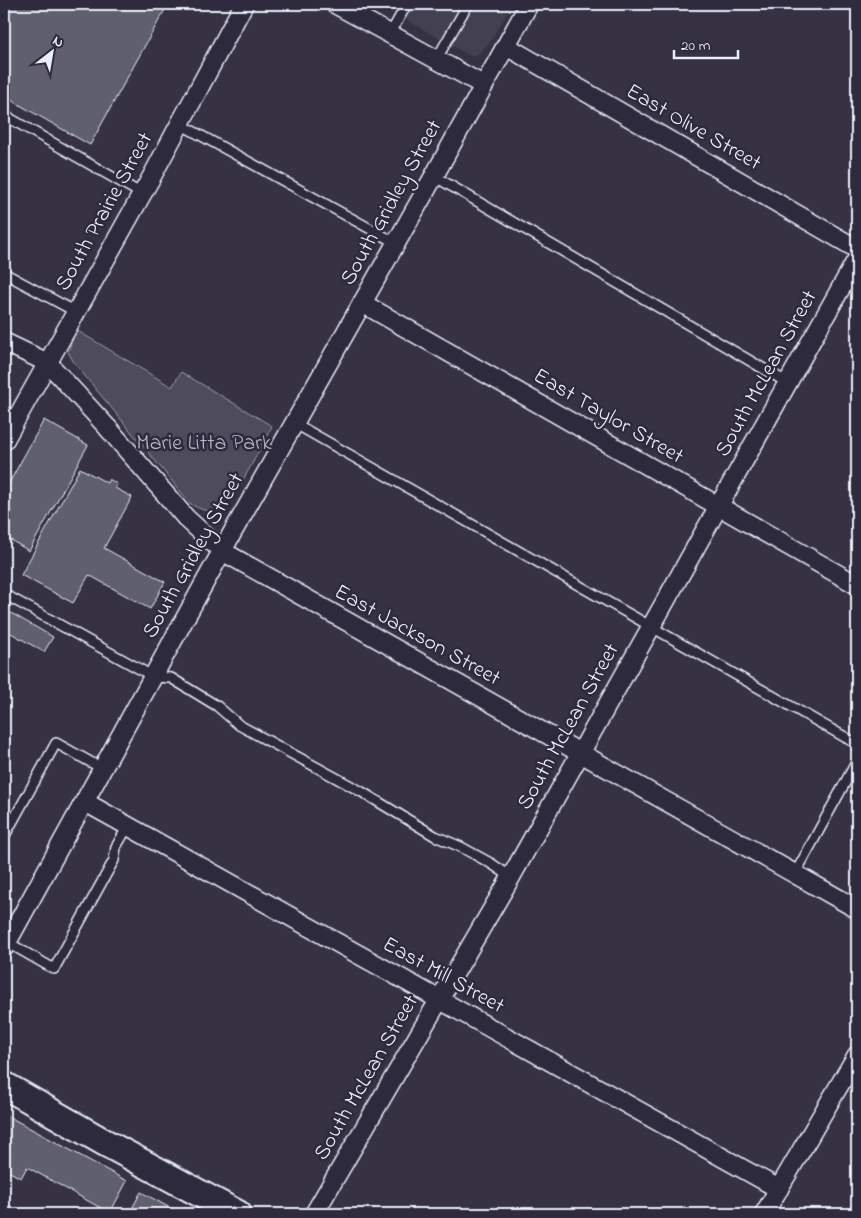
<svg xmlns="http://www.w3.org/2000/svg" width="861" height="1218" font-family="'Indie Flower',sans-serif">
  <style>
    .built { fill: #433f51 }
    .green { fill: #4d4b5c; stroke: #9a9eaa }
    .building { fill: #605e6e; stroke: #e8f1f8 }
    .lines { fill: none; stroke-linecap: round; stroke-linejoin: round }
    .service-casing { stroke: #e8f1f8; stroke-width: 12 }
    .minor-casing { stroke: #e8f1f8; stroke-width: 21 }
    .secondary-casing { stroke: #e8f1f8; stroke-width: 30 }
    .service { stroke: #2f2a3d; stroke-width: 9 }
    .minor { stroke: #2f2a3d; stroke-width: 18 }
    .secondary { stroke: #2f2a3d; stroke-width: 26 }
    .labels { text-anchor: middle; dominant-baseline: central; stroke-width: 5; stroke-linejoin: round; paint-order: stroke }
    .street-label { font-size: 22px; fill: #e8f1f8; stroke: #2f2a3d }
    .park-label { font-size: 22px; fill: #b2b7c1; stroke: #2f2a3d }
  </style>
  <rect width="100%" height="100%" fill="#363244"/>
  <filter id="ink" filterUnits="userSpaceOnUse"><feTurbulence type="fractalNoise" baseFrequency=".02" numOctaves="2"/><feDisplacementMap in="SourceGraphic" scale="10" xChannelSelector="R" yChannelSelector="G"/><feConvolveMatrix kernelMatrix="1 2 1 2 8 2 1 2 1" color-interpolation-filters="sRGB"/></filter>
  <g filter="url(#ink)">
    <path class="built" d="M378 4H512L490 42 479 53 472 57Z"/>
    <path class="green" d="M76 330 172 387 181 372 272 426C264 441 232 505 221 510 211 514 199 509 191 504L75 364 68 352Z"/>
    <g class="building">
      <path d="M4 4H168L90 145 4 96Z"/>
      <path d="M44 420 88 445 29 551 4 536V492Z"/>
      <path d="M80 468 107 483 109 479 117 484 115 488 132 497 104 548 165 582 150 609 89 575 73 603 21 575Z"/>
      <path d="M4 609 53 637 44 652 4 629Z"/>
      <path d="M4 1114 127 1181 111 1211 108 1212 27 1167 21 1178 4 1169Z"/>
      <path d="M141 1192 181 1214H129Z"/>
    </g>
    <g class="lines">
      <g class="service-casing">
        <g id="service">
          <path d="M390 34 407 4"/>
          <path d="M436 60 468 4"/>
          <path d="M4 115 142 194"/>
          <path d="M180 124 396 243"/>
          <path d="M434 176 788 383"/>
          <path d="M4 273 76 312"/>
          <path d="M4 411 17 418"/>
          <path d="M294 423 857 744"/>
          <path d="M4 594 154 677 171 678 217 706 239 725 362 792 435 836 461 847 492 864 511 877"/>
          <path d="M4 837 56 743 103 769"/>
          <path d="M795 874 857 761"/>
          <path d="M7 942 54 969 114 860 116 847 128 826"/>
        </g>
      </g>
      <g class="minor-casing">
        <g id="minor">
          <path d="M335 4 483 85"/>
          <path d="M506 46 857 249"/>
          <path d="M362 303 857 585"/>
          <path d="M4 342 48 363 107 427 186 518 222 551 857 909"/>
          <path d="M4 441 151 178 244 4"/>
          <path d="M85 802 779 1189"/>
          <path d="M4 948 222 551 434 176 529 4"/>
          <path d="M314 1214 511 877 857 259"/>
          <path d="M764 1214 857 1055"/>
        </g>
      </g>
      <g class="secondary-casing">
        <path id="secondary" d="M4 1085 102 1141 238 1214"/>
      </g>
      <use href="#service" class="service"/>
      <use href="#minor" class="minor"/>
      <use href="#secondary" class="secondary"/>
    </g>
  </g>
  <g class="labels">
    <g class="street-label">
      <text transform="translate(693 128) rotate(30)">East Olive Street</text>
      <text transform="translate(392 203) rotate(-61)">South Gridley Street</text>
      <text transform="translate(105 212) rotate(-61)">South Prairie Street</text>
      <text transform="translate(767 374) rotate(-61)">South McLean Street</text>
      <text transform="translate(608 417) rotate(30)">East Taylor Street</text>
      <text transform="translate(194 556) rotate(-61)">South Gridley Street</text>
      <text transform="translate(417 636) rotate(29)">East Jackson Street</text>
      <text transform="translate(569 727) rotate(-61)">South McLean Street</text>
      <text transform="translate(443 976) rotate(29)">East Mill Street</text>
      <text transform="translate(367 1078) rotate(-60)">South McLean Street</text>
    </g>
    <g class="park-label">
      <text x="204" y="444">Marie Litta Park</text>
    </g>
  </g>
  <rect width="861" height="1218" fill="none" stroke="#2f2a3d" stroke-width="20"/>
  <rect x="10" y="10" width="841" height="1198" fill="none" stroke="#e8f1f8" stroke-width="2" filter="url(#ink)"/>
  <g transform="translate(52 52) rotate(31)" stroke="#2f2a3d" stroke-width="4" paint-order="stroke">
  <path d="M0-4L9 19L0 12L-9 19Z" fill="#e8f1f8"/>
  <text y="-8" font-size="14" font-weight="bold" text-anchor="middle" fill="#e8f1f8">N</text>
  </g>
  <path d="M674 50v8h64v-8" fill="none" stroke="#e8f1f8" stroke-width="2.5"/>
  <text x="681" y="50" font-size="15" fill="#e8f1f8" stroke="#2f2a3d" stroke-width="4" paint-order="stroke">20 m</text>
</svg>
